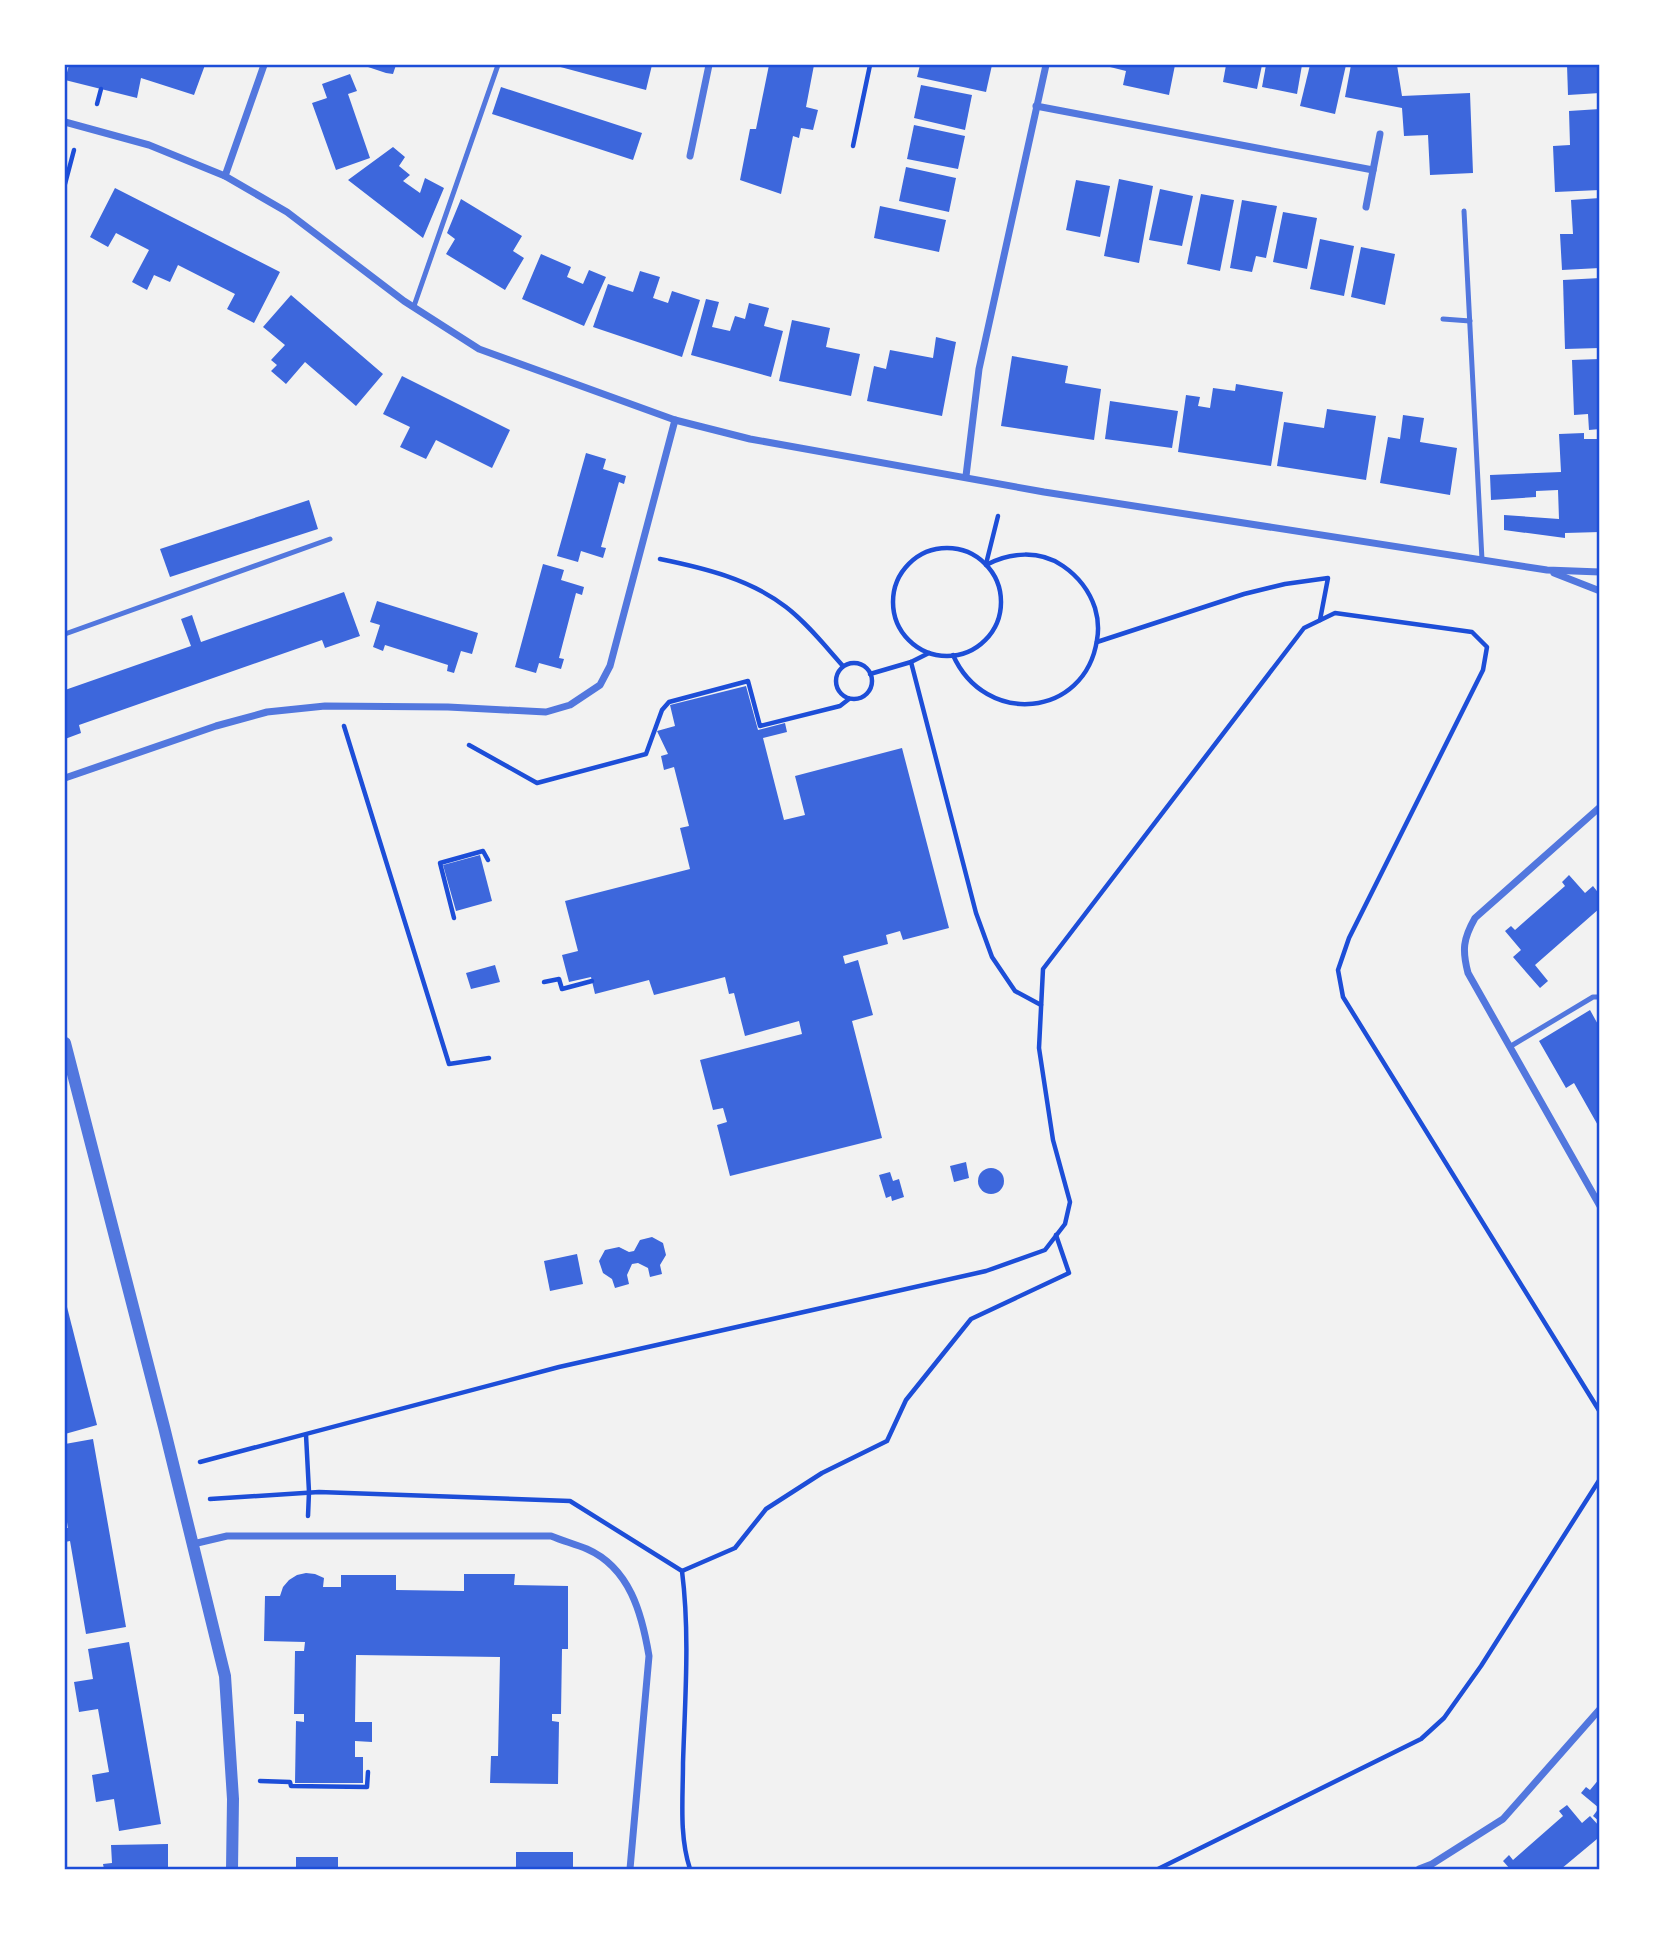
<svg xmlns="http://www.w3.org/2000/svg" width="1665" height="1934" font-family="Georgia,serif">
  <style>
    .building { fill: #3d67dc }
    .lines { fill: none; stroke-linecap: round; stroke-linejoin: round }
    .path { stroke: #1d4ed8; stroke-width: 4.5 }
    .service { stroke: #5277de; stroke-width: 5 }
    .minor { stroke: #5277de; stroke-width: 7 }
    .tertiary { stroke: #5277de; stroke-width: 12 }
    .neatline { fill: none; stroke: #1d4ed8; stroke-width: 2.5 }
  </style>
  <rect width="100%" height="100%" fill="#f2f2f2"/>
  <g class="building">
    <path d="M69 65H205L194 95 141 78 137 98 65 80Z"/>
    <path d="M362 65H396L393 74 386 73Z"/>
    <path d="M553 65H652L646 90Z"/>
    <path d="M769 65H814L806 107 818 110 813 130 801 128 799 138 793 136 781 194 740 180 750 129H756Z"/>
    <path d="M920 65H992L986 92 917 77Z"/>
    <path d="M1102 65H1175L1169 95 1123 85 1126 71Z"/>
    <path d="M1226 65H1262L1257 89 1223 82Z"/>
    <path d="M1266 65H1302L1297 94 1262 87Z"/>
    <path d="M1310 65H1346L1335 114 1300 106Z"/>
    <path d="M1351 65H1397L1402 96 1470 93 1473 173 1430 175 1428 135 1404 136 1402 108 1345 97Z"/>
    <path d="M1567 65H1600V93L1568 95Z"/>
    <path d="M350 74 357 91 348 94 370 158 336 170 312 103 327 98 322 84Z"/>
    <path d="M921 85 972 95 965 130 914 118Z"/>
    <path d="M501 87 642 133 633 160 492 114Z"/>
    <path d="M1600 109V190L1555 192 1553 146 1570 145 1569 111Z"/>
    <path d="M914 125 965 136 958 169 907 159Z"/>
    <path d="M393 147 405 157 399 166 410 175 403 181 420 193 425 178 444 188 423 238 348 180Z"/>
    <path d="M906 167 956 178 949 212 899 201Z"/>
    <path d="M1119 179 1153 186 1139 263 1104 256Z"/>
    <path d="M1076 180 1110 186 1100 237 1066 230Z"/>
    <path d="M115 188 280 272 254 323 227 309 235 294 178 265 170 282 154 275 147 290 132 282 149 250 116 233 108 247 90 237Z"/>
    <path d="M1160 189 1193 196 1182 246 1149 240Z"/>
    <path d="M1201 194 1234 200 1220 271 1187 264Z"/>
    <path d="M1600 198V268L1562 270 1560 234H1573L1571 200Z"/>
    <path d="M461 199 522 236 513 251 524 258 505 290 446 254 455 239 447 233Z"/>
    <path d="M1242 200 1277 206 1266 258 1256 256 1252 272 1230 268Z"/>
    <path d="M880 206 946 220 939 252 874 238Z"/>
    <path d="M1283 212 1317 218 1307 269 1273 262Z"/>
    <path d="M1320 239 1354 246 1344 296 1310 289Z"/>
    <path d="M1361 247 1395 254 1385 305 1351 297Z"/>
    <path d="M541 254 571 267 567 277 583 284 589 270 606 277 584 326 522 299Z"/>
    <path d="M640 271 660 277 653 298 668 303 672 291 700 300 682 357 593 327 608 284 633 292Z"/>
    <path d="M1600 278V348L1565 349 1563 280Z"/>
    <path d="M291 295 383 374 356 406 305 362 286 384 271 371 277 365 271 360 285 345 263 327Z"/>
    <path d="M706 299 719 302 712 327 730 331 735 316 745 319 749 303 769 308 764 326 783 331 771 377 691 355Z"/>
    <path d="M792 320 830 328 826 347 860 354 851 396 779 381Z"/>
    <path d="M936 337 956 342 942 416 867 401 874 366 886 369 890 350 933 358Z"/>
    <path d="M1012 356 1068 366 1065 383 1101 389 1094 440 1001 426Z"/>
    <path d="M1600 359V429L1589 430 1588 414 1574 415 1572 360Z"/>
    <path d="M402 376 510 430 492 468 436 440 426 459 400 447 410 427 383 414Z"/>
    <path d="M1236 384 1283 392 1271 466 1178 452 1186 395 1200 397 1198 406 1210 408 1213 388 1235 391Z"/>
    <path d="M1110 401 1178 411 1172 448 1105 439Z"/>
    <path d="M1327 409 1376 416 1366 480 1277 466 1284 422 1324 428Z"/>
    <path d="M1403 415 1424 418 1420 442 1457 448 1450 495 1380 483 1388 437 1400 439Z"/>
    <path d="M1584 433V439H1600V532L1565 533V538L1504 530V515L1559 519 1558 490 1536 491V497L1491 500 1490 475 1561 472 1559 434Z"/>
    <path d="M586 453 606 459 603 469 626 476 624 484 619 482 601 547 606 548 603 558 581 551 578 562 557 556Z"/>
    <path d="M309 500 318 529 170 577 160 549Z"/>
    <path d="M543 564 564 570 561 580 584 587 582 595 576 593 559 658 564 659 561 669 539 663 536 673 515 667Z"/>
    <path d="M344 592 360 636 325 648 322 640 79 725 81 733 65 739V690L191 646 181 619 192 615 201 642Z"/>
    <path d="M377 601 478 633 472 654 461 651 454 673 447 671 448 665 385 645 383 651 373 647 380 625 370 622Z"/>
    <path d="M746 686 758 730 785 723 787 732 763 738 784 820 805 815 795 776 902 748 949 928 903 940 900 931 886 935 888 944 843 956 845 964 858 960 873 1015 852 1021 882 1138 730 1176 717 1125 727 1122 723 1108 713 1110 700 1060 802 1034 799 1021 745 1036 734 993 729 994 725 977 654 995 649 980 595 994 591 977 569 982 562 955 578 951 565 901 690 869 680 828 689 826 674 767 664 770 661 756 668 754 657 731 675 726 670 705Z"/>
    <path d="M480 855 492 901 456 911 443 865Z"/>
    <path d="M1569 875 1585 893 1593 886 1600 895V908L1535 965 1548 981 1540 988 1513 957 1521 950 1505 931 1511 926 1515 930 1565 886 1562 882Z"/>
    <path d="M495 965 500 982 471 989 466 973Z"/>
    <path d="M1590 1010 1600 1028V1129L1574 1083 1566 1088 1539 1041Z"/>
    <path d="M966 1162 969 1178 954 1182 950 1166Z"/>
    <circle cx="991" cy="1181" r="13"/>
    <path d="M890 1172 893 1181 899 1179 904 1197 892 1201 891 1196 886 1198 879 1175Z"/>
    <path d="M652 1237 663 1243 666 1255 660 1265 662 1274 650 1277 648 1268 638 1263 632 1264 627 1275 629 1284 615 1288 612 1279 603 1273 599 1261 605 1250 619 1247 629 1252 634 1251 640 1240Z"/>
    <path d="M577 1254 583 1284 550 1291 544 1261Z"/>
    <path d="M66 1303 97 1425 65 1434V1304Z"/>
    <path d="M93 1439 126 1627 86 1634 70 1541 65 1542V1528H68L65 1510V1444Z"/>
    <path d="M306 1573 315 1574 324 1578 323 1587H341V1575H396V1590L464 1591V1574H515L514 1585 568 1586V1649H562L561 1714H552V1721L559 1722 558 1784 490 1783 491 1756H498L500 1657 356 1655 355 1722H372V1742L355 1741V1757H363V1783H295L296 1721 304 1722V1714H294L295 1651H304L305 1642 264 1641 265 1596H280L283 1587 289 1580 297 1575Z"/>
    <path d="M129 1642 161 1824 119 1831 114 1799 96 1802 92 1775 109 1772 98 1709 79 1712 74 1682 93 1679 88 1649Z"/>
    <path d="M1600 1778V1822L1593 1816 1599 1808 1581 1793 1586 1787 1590 1790Z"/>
    <path d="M1567 1805 1582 1823 1590 1816 1600 1827V1843L1597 1839 1561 1869H1510L1503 1861 1509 1855 1513 1860 1563 1816 1559 1811Z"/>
    <path d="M168 1844V1869H104L103 1864 112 1863 111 1845Z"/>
    <rect x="516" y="1852" width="57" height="17"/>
    <rect x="296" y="1857" width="42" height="12"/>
  </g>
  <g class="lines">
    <g class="path">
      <path d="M97 104 101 89"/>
      <path d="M853 146 870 65"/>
      <path d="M65 184 74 150"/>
      <circle cx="947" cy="602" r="54"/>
      <path d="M660 559C704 568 750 579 786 607 808 624 825 646 843 666"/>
      <path d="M986 564 998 516"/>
      <path d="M1097 642 1244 594 1285 584 1328 578 1320 620"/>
      <path d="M953 655C985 727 1085 718 1097 640 1099 629 1098 618 1095 608 1089 590 1079 577 1063 566 1040 550 1010 552 986 565"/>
      <path d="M911 662 976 913 992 957 1015 991 1041 1005"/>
      <circle cx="854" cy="681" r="18"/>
      <path d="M870 674 911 662 929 653"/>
      <path d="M344 726 449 1064 489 1058"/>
      <path d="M469 745 537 783 646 754 662 710 669 702 748 681 760 726 840 706 849 699"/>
      <path d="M454 918 440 863 483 851 488 860"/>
      <path d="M544 982 559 979 562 989 592 981"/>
      <path d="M306 1435 309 1492 308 1516"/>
      <path d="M200 1462 559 1367 986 1271 1045 1250 1065 1224 1070 1202 1053 1140 1039 1048 1043 969 1304 628 1335 613 1472 632 1487 647 1483 670 1349 938 1338 970 1343 997 1600 1412"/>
      <path d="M210 1499 319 1492 570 1501 682 1571C690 1634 685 1699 683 1763 683 1798 679 1836 690 1869"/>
      <path d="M682 1571 735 1548 766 1509 822 1473 887 1441 906 1400 971 1319 1069 1273 1056 1235"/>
      <path d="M260 1781 290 1782 291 1786 367 1787 368 1772"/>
      <path d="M1158 1869 1421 1739 1444 1718 1481 1666 1600 1479"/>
    </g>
    <g class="service">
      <path d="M1464 211 1482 560"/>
      <path d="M414 306 498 65"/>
      <path d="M1443 319 1470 321"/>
      <path d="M65 634 330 539"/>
      <path d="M1511 1046 1593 997H1600"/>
    </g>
    <g class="minor">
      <path d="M1036 106 1373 170"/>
      <path d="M65 122 149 145 225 176 287 212 404 301 479 349 675 420 750 439 1044 492 1547 570 1600 572"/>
      <path d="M690 156 709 65"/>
      <path d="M225 176 264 65"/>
      <path d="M1366 207 1380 134"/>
      <path d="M966 476 979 369 1046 65"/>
      <path d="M1554 573 1600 591"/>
      <path d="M65 778 216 726 267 712 325 706 448 707 546 712 570 705 600 685 610 666 675 420"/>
      <path d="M1600 807 1475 918C1463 939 1462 950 1468 973L1600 1206"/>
      <path d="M193 1544 227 1536H551C563 1541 575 1544 587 1549 630 1568 642 1614 649 1656L630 1869"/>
      <path d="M1419 1869 1432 1864 1503 1819 1600 1709"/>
    </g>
    <path class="tertiary" d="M65 1043 164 1427 225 1676 233 1799 232 1869"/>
  </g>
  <rect width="1665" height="1934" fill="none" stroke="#ffffff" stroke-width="133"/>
  <rect x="66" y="66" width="1532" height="1802" class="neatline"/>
</svg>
